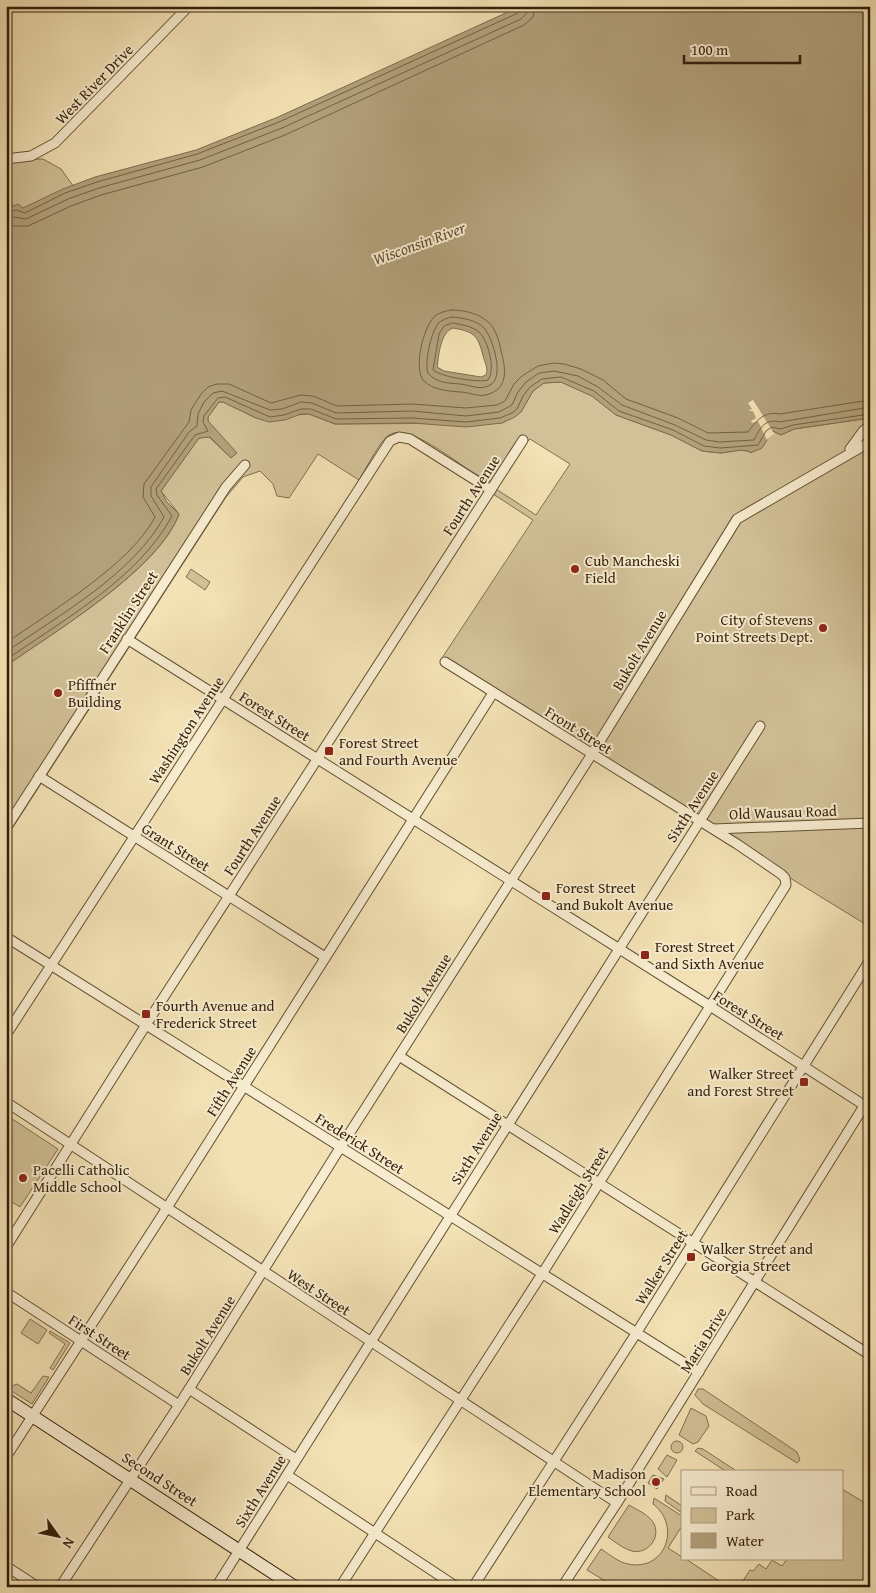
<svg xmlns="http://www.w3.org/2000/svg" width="876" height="1593" font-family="'Gentium Book Plus',serif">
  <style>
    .green { fill: #d2c198; stroke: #827050 }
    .water { fill: #b2a07b; stroke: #7f6c4d; fill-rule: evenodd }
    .pier { fill: #f3e2b5 }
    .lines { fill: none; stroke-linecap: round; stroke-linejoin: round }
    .shore { stroke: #726042; stroke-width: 1 }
    .street-casing { stroke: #635034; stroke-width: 11 }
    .secondary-casing { stroke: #331f09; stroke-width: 14 }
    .street { stroke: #f7eccf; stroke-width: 9 }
    .secondary { stroke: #f7eccf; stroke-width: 12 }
    .poi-dot { fill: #8f2418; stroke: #f7eccf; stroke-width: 2 }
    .labels { text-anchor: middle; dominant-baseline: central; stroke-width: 4; stroke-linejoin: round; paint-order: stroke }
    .street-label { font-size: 15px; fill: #331f09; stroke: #f7eccf }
    .poi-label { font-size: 15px; fill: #331f09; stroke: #f7eccf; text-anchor: start }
    .water-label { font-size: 16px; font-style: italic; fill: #5f4c31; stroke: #f7eccf }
  </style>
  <rect width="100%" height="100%" fill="#f3e2b5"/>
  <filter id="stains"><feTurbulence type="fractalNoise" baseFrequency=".004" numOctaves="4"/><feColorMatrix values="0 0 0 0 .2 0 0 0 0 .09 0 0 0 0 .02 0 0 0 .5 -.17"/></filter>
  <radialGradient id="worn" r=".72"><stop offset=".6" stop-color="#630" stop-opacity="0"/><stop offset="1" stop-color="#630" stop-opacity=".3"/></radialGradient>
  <g class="green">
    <path d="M43 159 61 169 76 190 6 221V160Z"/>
    <path d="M561 382 592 396 616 415 671 435 702 451 721 453 741 450 753 452 773 431 781 435 794 429 870 418V927L790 878 779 867 452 661 447 659 443 663 440 661 533 520 493 494 496 489 536 515 570 464 530 439 527 442 522 439 492 480 489 481C466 473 411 420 389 435 379 442 366 469 359 480L318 454 289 498 277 496 273 484 260 471 243 477 226 497 6 838V666C55 631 159 570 179 514L161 491 199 438 209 437 231 458 236 453 208 421V417L219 402H223L256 418 309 414 335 424 502 423 521 412 533 391 544 383Z"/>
    <path d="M191 569 210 582 205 590 186 577Z"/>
    <path d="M6 1115 58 1149 20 1207 6 1198Z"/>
    <path d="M30 1319 47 1330 38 1344 21 1333Z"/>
    <path d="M50 1331 70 1343 53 1370 50 1368 65 1344 49 1333Z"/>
    <path d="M43 1376 49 1377 32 1404 10 1390V1387L17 1384 31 1393Z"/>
    <path d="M698 1389H703L797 1452 800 1460 797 1463 703 1404 695 1395Z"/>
    <path d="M691 1408 706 1416 709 1426 698 1442 693 1444 679 1435Z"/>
    <circle cx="677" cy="1447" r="6"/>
    <path d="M698 1448 703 1449 738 1472H727L695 1451Z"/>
    <path d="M667 1455 677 1460 667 1477 658 1469Z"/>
    <path d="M653 1475 664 1479 657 1489 648 1483Z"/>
    <path d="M842 1489 870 1506V1587H739L750 1570 753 1571 759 1564 766 1569 772 1560 782 1566 787 1559H842Z"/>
    <path d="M666 1495 682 1506V1513L665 1501Z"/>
    <path d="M654 1498 682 1516V1526L668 1548 682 1557V1559H686L728 1587H615L587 1570 601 1549C609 1554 618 1562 628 1564 665 1572 682 1526 653 1504Z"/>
    <path d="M629 1505C637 1510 650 1515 654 1524 661 1538 647 1555 632 1551 624 1549 615 1542 608 1537Z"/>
  </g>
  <path class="water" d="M521 6H870V418L794 429 781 435 773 431 762 448 750 453 749 451 741 450 721 453 702 451 671 435 616 415 592 396 561 382 544 383 533 391 521 412 515 417 502 423 466 427 412 423 335 424 309 414H301L285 420 269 422 256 418 223 402H219L208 417V421L237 453 231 458 210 437 199 438 161 491 167 502 179 514C159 569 54 632 6 666V209L18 204 23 208 63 189 95 177 196 150 278 117ZM453 328C477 332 478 337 484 359 486 365 488 369 486 375L481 377 444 371 437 367C439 355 440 333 453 328Z"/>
  <path class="pier" d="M753 400 775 435 773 434 767 440 758 421 752 423 751 421 756 418 753 411H748L752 409 748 403Z"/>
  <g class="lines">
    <g class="shore">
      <path d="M6 213 16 210 25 213 65 193 97 182 197 154 279 122 518 13 521 6"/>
      <path d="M6 219 15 217 26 219 68 199 99 188 200 160 282 128 521 19 526 14 528 6"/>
      <path d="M6 226H28L71 206 101 195 203 167 285 135 524 25 533 17 535 6"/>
      <path d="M451 310C464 310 477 313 487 321 496 328 499 341 501 351 506 369 509 389 486 395 477 397 469 392 460 392 448 391 433 390 424 381 413 369 423 328 434 317 438 313 445 311 451 310Z"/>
      <path d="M452 317C462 318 477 320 484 328 493 338 505 378 490 385 480 391 471 385 460 384 448 383 436 383 428 373 424 364 431 332 438 324 441 320 447 318 452 317Z"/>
      <path d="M453 323C462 325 472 326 479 332 488 340 496 370 488 380 479 383 441 377 433 370L439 334 444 326Z"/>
      <path d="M6 643C51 611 130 565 155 517L143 497 144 484 189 422 191 410 201 394 208 387 217 384H229L271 403 301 395 313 396 337 406 412 404 466 408 497 405 505 401 514 384 522 376 538 366 554 363 564 364 581 369 603 380 626 399 678 418 708 433 748 432C757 420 764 411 780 414L870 400"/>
      <path d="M6 652C59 615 133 574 164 517L151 496V487L189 432 197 426 198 414 204 402 213 393 222 391 270 410 282 409 301 402 312 403 336 413 412 411 466 416 499 412 512 405 518 392 526 382 539 373 554 371 578 376 598 387 622 405 675 425 706 440 719 442 754 440C760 428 765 418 780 422L870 407"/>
      <path d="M6 660C64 619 138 579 172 516L157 495 156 489 195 435 208 431 203 422 204 416 218 398 225 397 270 417 284 415 301 409H311L336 419 412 418 466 422 500 418 512 413 517 409 523 396 530 387 542 379 561 377 594 391 619 411 673 430 704 446 720 448 758 445 766 431 772 427 780 429 793 425 870 414"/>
    </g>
    <g class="street-casing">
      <g id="street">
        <path d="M6 159 31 156 55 143 189 6"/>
        <path d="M850 449 864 430 870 426"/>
        <path d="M127 639 710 1006 870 1109"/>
        <path d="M39 776 325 957"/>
        <path d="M6 828 226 487 245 465"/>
        <path d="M714 829 870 823"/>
        <path d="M6 937 699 1372"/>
        <path d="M6 1035 390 441 399 437 410 439 491 490"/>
        <path d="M399 1056 870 1355"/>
        <path d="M6 1102 617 1503"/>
        <path d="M6 1247 149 1020 523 440"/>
        <path d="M6 1292 179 1405"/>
        <path d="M189 1389 296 1459"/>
        <path d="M6 1457 163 1214 493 693"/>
        <path d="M287 1475 457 1587"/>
        <path d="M6 1566 38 1587"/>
        <path d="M60 1587 179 1405 340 1148 592 754 737 519 870 442"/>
        <path d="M216 1587 760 726"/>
        <path d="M340 1587 542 1274 786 885 785 878 781 874 737 844 445 662"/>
        <path d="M473 1587 637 1332 870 960"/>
        <path d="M562 1587 617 1503 864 1106"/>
      </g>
    </g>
    <g class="secondary-casing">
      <path id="secondary" d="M6 1399 295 1587"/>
    </g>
    <use href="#street" class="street"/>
    <use href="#secondary" class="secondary"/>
  </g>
  <g class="poi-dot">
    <circle cx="575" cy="569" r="5"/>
    <circle cx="823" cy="628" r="5"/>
    <circle cx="58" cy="693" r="5"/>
    <rect x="324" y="746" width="10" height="10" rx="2.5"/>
    <rect x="541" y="891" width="10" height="10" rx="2.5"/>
    <rect x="640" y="950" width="10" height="10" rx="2.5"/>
    <rect x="141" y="1009" width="10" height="10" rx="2.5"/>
    <rect x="799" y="1077" width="10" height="10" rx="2.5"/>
    <circle cx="23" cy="1178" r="5"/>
    <rect x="686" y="1252" width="10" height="10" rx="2.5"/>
    <circle cx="656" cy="1482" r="5"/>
  </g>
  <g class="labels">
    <g class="street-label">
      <text transform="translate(94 84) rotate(-46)">West River Drive</text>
      <text transform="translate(471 495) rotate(-57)">Fourth Avenue</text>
      <text transform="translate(128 612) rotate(-57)">Franklin Street</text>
      <text transform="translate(639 650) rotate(-59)">Bukolt Avenue</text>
      <text transform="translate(275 716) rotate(32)">Forest Street</text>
      <text transform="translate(186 730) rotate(-57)">Washington Avenue</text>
      <text transform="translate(579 730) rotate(32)">Front Street</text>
      <text transform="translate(692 806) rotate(-57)">Sixth Avenue</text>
      <text transform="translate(783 812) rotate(-2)">Old Wausau Road</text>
      <text transform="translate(252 835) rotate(-57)">Fourth Avenue</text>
      <text transform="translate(176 847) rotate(32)">Grant Street</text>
      <text transform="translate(423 993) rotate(-58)">Bukolt Avenue</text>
      <text transform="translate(749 1015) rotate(32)">Forest Street</text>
      <text transform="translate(231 1081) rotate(-58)">Fifth Avenue</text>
      <text transform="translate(360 1143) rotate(32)">Frederick Street</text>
      <text transform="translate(476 1148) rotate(-58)">Sixth Avenue</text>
      <text transform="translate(578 1190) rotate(-58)">Wadleigh Street</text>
      <text transform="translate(661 1267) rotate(-58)">Walker Street</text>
      <text transform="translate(319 1292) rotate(33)">West Street</text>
      <text transform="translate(207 1335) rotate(-58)">Bukolt Avenue</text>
      <text transform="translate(100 1337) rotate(33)">First Street</text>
      <text transform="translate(703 1340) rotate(-58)">Maria Drive</text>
      <text transform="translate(160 1479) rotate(33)">Second Street</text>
      <text transform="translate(260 1491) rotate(-58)">Sixth Avenue</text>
    </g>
    <g class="poi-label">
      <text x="585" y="560">Cub Mancheski<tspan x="585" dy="17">Field</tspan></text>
      <text x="813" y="619" text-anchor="end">City of Stevens<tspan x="813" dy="17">Point Streets Dept.</tspan></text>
      <text x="68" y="684">Pfiffner<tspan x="68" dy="17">Building</tspan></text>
      <text x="339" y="742">Forest Street<tspan x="339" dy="17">and Fourth Avenue</tspan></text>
      <text x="556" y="887">Forest Street<tspan x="556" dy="17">and Bukolt Avenue</tspan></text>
      <text x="655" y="946">Forest Street<tspan x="655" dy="17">and Sixth Avenue</tspan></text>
      <text x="156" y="1005">Fourth Avenue and<tspan x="156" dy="17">Frederick Street</tspan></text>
      <text x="794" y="1073" text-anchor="end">Walker Street<tspan x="794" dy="17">and Forest Street</tspan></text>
      <text x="33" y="1169">Pacelli Catholic<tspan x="33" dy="17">Middle School</tspan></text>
      <text x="701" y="1248">Walker Street and<tspan x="701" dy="17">Georgia Street</tspan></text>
      <text x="646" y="1473" text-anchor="end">Madison<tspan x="646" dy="17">Elementary School</tspan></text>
    </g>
    <g class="water-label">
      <text transform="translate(419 243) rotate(-20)">Wisconsin River</text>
    </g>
  </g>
  <rect width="876" height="1593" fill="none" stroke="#f3e2b5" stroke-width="25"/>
  <rect x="8" y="8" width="861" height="1578" fill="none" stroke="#331f09" stroke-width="2.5"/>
  <rect x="12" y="12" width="851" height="1568" fill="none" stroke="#331f09"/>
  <rect x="681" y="1470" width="162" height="90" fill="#f7eccf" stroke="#a99a80"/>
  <rect x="691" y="1487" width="25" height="8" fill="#f7eccf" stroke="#a99a80"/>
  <text x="726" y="1496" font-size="15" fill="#331f09">Road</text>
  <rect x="691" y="1508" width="25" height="15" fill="#d2c198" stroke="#a99a80"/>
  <text x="726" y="1520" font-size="15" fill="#331f09">Park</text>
  <rect x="691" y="1533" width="25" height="15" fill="#b2a07b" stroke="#a99a80"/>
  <text x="726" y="1546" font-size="15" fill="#331f09">Water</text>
  <g transform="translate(58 1536) rotate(123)" stroke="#f7eccf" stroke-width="4" paint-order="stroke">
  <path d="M0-4L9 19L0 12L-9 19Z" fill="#331f09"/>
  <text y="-8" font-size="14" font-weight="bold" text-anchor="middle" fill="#331f09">N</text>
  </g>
  <path d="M684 55v8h116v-8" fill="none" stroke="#331f09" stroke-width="2.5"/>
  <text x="691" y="55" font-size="15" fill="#331f09" stroke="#f7eccf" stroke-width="4" paint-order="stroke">100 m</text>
  <rect width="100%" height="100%" filter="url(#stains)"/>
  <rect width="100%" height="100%" fill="url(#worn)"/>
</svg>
